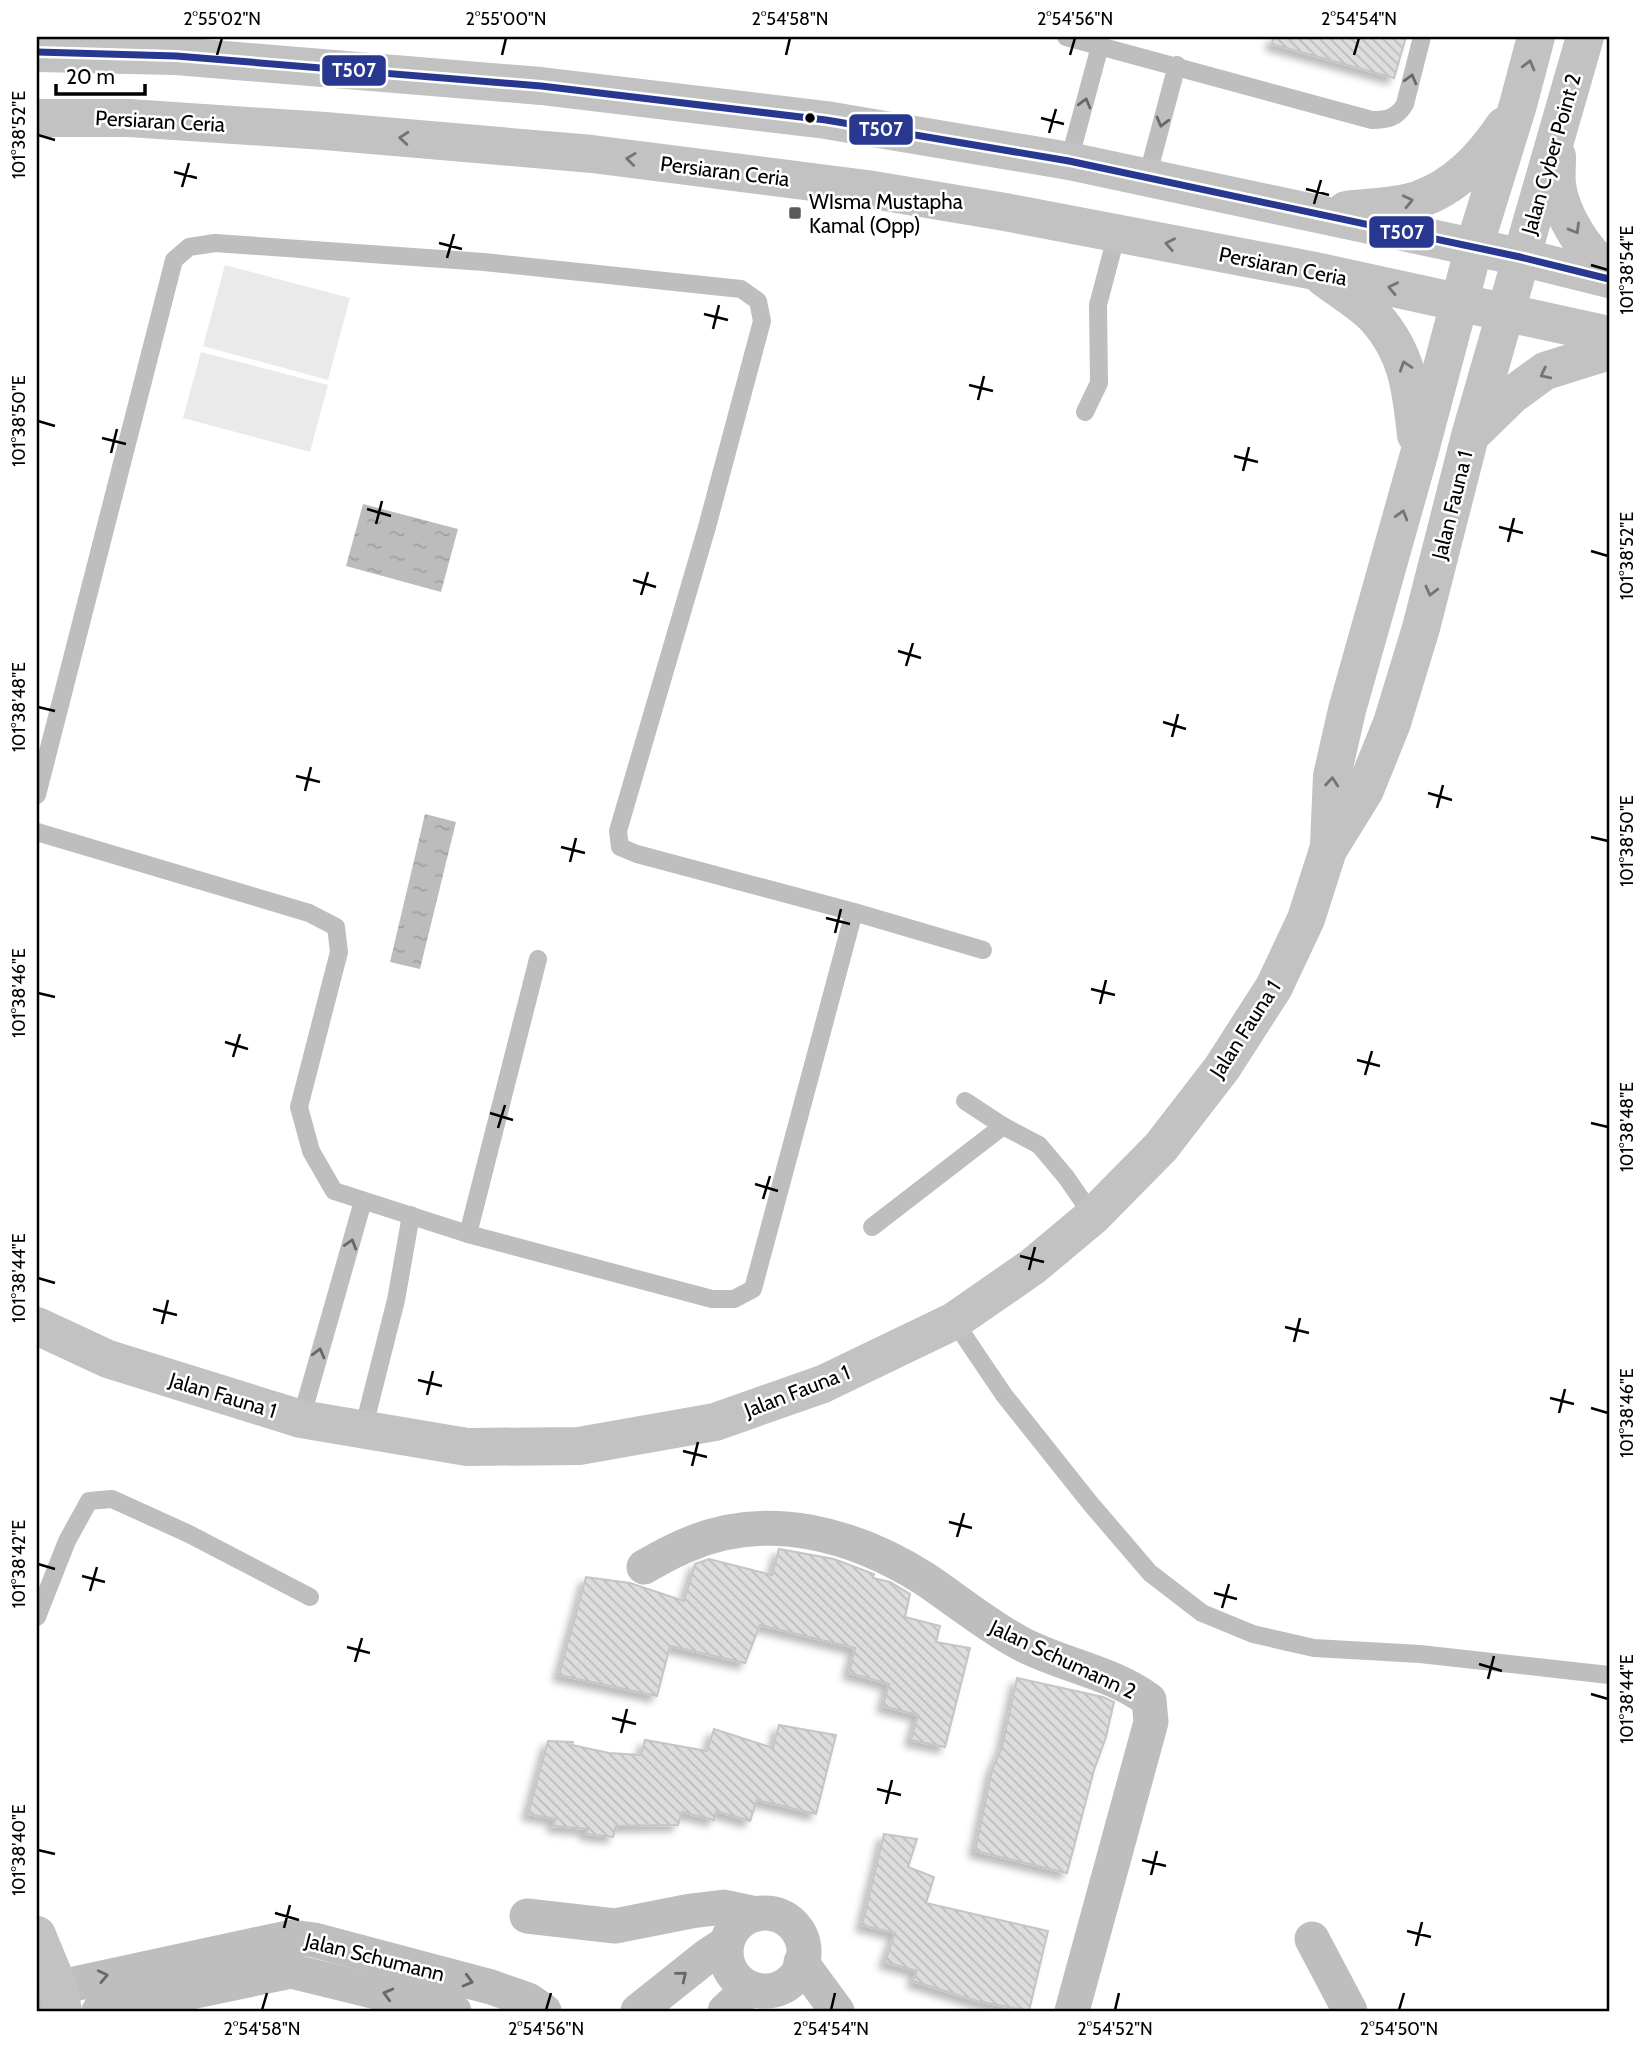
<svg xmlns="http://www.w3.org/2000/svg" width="1646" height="2048" font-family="Cabin,sans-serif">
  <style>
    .pitch { fill: #eaeaea }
    .water { fill: url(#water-ripples) }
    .building { fill: url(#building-back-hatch); stroke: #c5c5c5; stroke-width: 2; filter: url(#shadow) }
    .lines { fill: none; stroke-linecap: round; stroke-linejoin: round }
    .lane { stroke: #bebebe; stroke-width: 18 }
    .street { stroke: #bebebe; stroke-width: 35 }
    .secondary { stroke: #c2c2c2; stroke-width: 38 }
    .bus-1-casing { stroke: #fff; stroke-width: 12 }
    .bus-1 { stroke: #283890; stroke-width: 7 }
    .oneway { stroke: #747474 }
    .oneway2 { stroke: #686868 }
    .ticks { fill: none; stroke: #000; stroke-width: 2.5 }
    .bus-dot { fill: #000; stroke: #fff; stroke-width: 2.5 }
    .poi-dot { fill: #595959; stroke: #fff; stroke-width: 2.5 }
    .labels { text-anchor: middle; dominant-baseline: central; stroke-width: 5; stroke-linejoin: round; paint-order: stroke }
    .street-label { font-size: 21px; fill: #000; stroke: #fff }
    .poi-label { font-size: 21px; fill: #000; stroke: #fff; text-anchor: start }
    .line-badge { stroke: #fff; stroke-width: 2.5 }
    .badge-label { font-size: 19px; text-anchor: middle; font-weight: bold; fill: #fff }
    .neatline { fill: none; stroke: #000; stroke-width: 2.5 }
    .ticks-label { font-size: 18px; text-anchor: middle; fill: #000 }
  </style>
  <defs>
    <pattern id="water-ripples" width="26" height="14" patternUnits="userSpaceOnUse" patternTransform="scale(1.75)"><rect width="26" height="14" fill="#bcbcbc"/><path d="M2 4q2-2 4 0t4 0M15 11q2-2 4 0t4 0" fill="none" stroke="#a0a0a0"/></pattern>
    <pattern id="building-back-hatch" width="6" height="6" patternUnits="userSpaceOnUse" patternTransform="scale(1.75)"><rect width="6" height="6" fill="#ddd"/><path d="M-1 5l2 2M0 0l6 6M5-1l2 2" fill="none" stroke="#bcbcbc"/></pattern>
    <filter id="shadow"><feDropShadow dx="-6" dy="6" stdDeviation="3.5" flood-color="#0004"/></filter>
  </defs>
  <rect width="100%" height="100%" fill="#fff"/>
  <g class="pitch">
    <path d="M225 265 350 298 328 380 203 346Z"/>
    <path d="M201 352 328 385 310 452 183 418Z"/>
  </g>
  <g class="water">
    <path d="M363 504 458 529 441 592 346 566Z"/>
    <path d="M425 814 456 822 420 969 390 962Z"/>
  </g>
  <g class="building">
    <path d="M1273 37H1406L1394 78 1272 44Z"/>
    <path d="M779 1549 834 1559 874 1574 873 1578 890 1582 910 1594 905 1617 940 1626 936 1642 970 1648 945 1747 911 1740 918 1715 883 1706 889 1684 849 1673 855 1648 760 1625 745 1663 670 1646 657 1696 559 1675 586 1577 630 1583 684 1601 695 1564 709 1559 772 1575Z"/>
    <path d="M1017 1678 1103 1697 1114 1702 1106 1737 1094 1770 1067 1873 975 1851 992 1770 1002 1747Z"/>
    <path d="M779 1725 836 1735 816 1814 757 1800 750 1821 716 1811 714 1820 682 1812 678 1825 616 1826 613 1837 586 1834 588 1829 553 1826 556 1819 528 1814 548 1741 573 1742 572 1745 609 1753 641 1755 645 1740 707 1751 714 1729 773 1748Z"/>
    <path d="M884 1834 917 1839 908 1867 934 1877 926 1903 1048 1931 1029 2011 977 2001 913 1981 917 1971 885 1962 895 1933 862 1925Z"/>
  </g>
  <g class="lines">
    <g class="lane">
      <path d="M1066 37 1372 120C1387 120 1397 118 1405 104L1422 37"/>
      <path d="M1069 161 1100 46"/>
      <path d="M1147 178 1177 65"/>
      <path d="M1085 412 1099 383 1098 305 1117 233"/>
      <path d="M37 795 174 260 189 247 215 243 484 262 741 289 758 301 762 321 707 527 618 831 620 847 637 854 854 912 753 1289 734 1299H712L468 1234 334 1191 311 1151 299 1107 339 952 336 927 309 913 37 832"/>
      <path d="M854 912 983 950"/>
      <path d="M965 1101 1003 1126 1039 1145 1066 1177 1093 1216"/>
      <path d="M872 1227 1003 1126"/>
      <path d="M468 1234 538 959"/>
      <path d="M954 1321 1004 1395 1090 1503 1150 1573 1202 1613 1253 1634 1314 1648 1420 1654 1609 1675"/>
      <path d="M301 1419 363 1201"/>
      <path d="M363 1430 396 1300 411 1215"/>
      <path d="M37 1617 67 1541 89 1501 112 1499 189 1534 310 1597"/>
    </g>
    <g class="street">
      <path d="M644 1567C658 1559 672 1551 687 1545 767 1510 854 1534 925 1579 956 1600 985 1624 1018 1642 1060 1665 1110 1671 1149 1700L1151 1722 1072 2011"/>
      <circle cx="765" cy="1952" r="39"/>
      <path d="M527 1916 615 1926 691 1911 724 1907 757 1914"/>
      <path d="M1312 1939 1350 2011"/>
      <path d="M801 1962 837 2011"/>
      <path d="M37 1992 292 1937 314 1940 491 1987 528 2000 544 2011"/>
      <path d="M99 2011 291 1971 454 2011"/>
      <path d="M638 2011 707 1956 727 1943"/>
      <path d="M725 2011 750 1988"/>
    </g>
    <g class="secondary">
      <path d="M37 53 176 56 541 86 826 120 1069 161 1520 257 1609 279"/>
      <path d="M37 118H129L325 131 592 154 867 189 1005 212 1315 271 1609 335"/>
      <path d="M1557 156C1557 166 1556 176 1557 185 1561 214 1584 253 1609 270"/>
      <path d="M1346 210C1369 207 1395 207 1417 200 1456 187 1482 158 1504 126"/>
      <path d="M1324 278C1341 291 1362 303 1376 318 1408 354 1411 390 1416 435"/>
      <path d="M1473 433 1512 395 1545 371 1609 351"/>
      <path d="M1329 845 1332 776 1347 710 1418 458 1474 247 1518 105 1536 37"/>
      <path d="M37 1326 108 1359 301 1419 467 1447 579 1446 715 1422 823 1384 954 1321 1032 1267 1093 1216 1161 1147 1222 1068 1274 987 1306 919 1328 850 1365 790 1392 723 1421 628 1470 436 1585 37"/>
      <path d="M37 1935 58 1986 63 2011"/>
    </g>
    <g class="bus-1-casing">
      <path id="bus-1" d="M37 52 176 56 541 86 826 120 1069 161 1520 257 1609 279"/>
    </g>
    <use href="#bus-1" class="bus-1"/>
  </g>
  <defs><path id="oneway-chevron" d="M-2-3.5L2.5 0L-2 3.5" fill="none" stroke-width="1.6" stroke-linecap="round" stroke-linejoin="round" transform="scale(1.75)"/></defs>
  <g class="oneway">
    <use href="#oneway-chevron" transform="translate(1529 65) rotate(-75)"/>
    <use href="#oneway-chevron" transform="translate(404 138) rotate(-175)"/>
    <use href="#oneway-chevron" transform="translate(631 159) rotate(-173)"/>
    <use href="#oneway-chevron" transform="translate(1408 201) rotate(-13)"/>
    <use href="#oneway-chevron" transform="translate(1575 229) rotate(60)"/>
    <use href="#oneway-chevron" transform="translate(1170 244) rotate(-169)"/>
    <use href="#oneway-chevron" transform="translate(1393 288) rotate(-168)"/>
    <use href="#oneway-chevron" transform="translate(1405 366) rotate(-108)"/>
    <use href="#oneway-chevron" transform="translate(1545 374) rotate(153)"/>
    <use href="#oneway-chevron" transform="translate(1402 515) rotate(-74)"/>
    <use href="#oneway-chevron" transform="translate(1431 591) rotate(104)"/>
    <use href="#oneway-chevron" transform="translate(1332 782) rotate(-85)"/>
  </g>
  <g class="oneway2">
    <use href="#oneway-chevron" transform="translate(1411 79) rotate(-75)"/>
    <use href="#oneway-chevron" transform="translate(1085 103) rotate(-75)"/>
    <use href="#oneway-chevron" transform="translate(1162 122) rotate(105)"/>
    <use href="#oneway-chevron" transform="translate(351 1244) rotate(-73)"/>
    <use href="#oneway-chevron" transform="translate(319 1353) rotate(-75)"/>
    <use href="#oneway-chevron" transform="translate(103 1976) rotate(-12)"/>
    <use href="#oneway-chevron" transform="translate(682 1976) rotate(-39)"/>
    <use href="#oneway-chevron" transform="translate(468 1981) rotate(15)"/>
    <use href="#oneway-chevron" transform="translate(388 1994) rotate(-165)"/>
  </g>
  <path class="ticks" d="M217 55 222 38M502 55 506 38M786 55 790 38M1070 55 1075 38M1354 55 1359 38M1041 118 1064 124M1049 133 1056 109M38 135 55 140M174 172 197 178M182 187 189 163M1306 189 1329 195M1314 204 1321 180M439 243 462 249M447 258 454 234M1591 265 1608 270M704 314 728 320M713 329 719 305M969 385 993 391M978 400 984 376M38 421 55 426M102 438 126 444M111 453 117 429M1234 456 1258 462M1243 471 1249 447M367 509 391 516M376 524 382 501M1499 527 1523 533M1508 542 1514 518M1591 551 1608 556M633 580 656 587M641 595 648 572M898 651 921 658M906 666 913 643M38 707 55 711M1163 722 1186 729M1172 737 1178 714M296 776 320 782M305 791 311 767M1428 793 1452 800M1437 808 1443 785M1591 837 1608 841M561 847 585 853M570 862 576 838M826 918 850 924M835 933 841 909M1091 989 1115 995M38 993 55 997M1100 1004 1106 980M225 1042 248 1049M233 1057 240 1034M1357 1060 1380 1066M1365 1075 1372 1051M490 1113 513 1120M1591 1123 1608 1127M498 1128 505 1105M755 1184 778 1191M763 1199 770 1176M1020 1256 1044 1262M1029 1270 1035 1247M38 1278 55 1283M153 1309 177 1315M162 1324 168 1300M1285 1327 1309 1333M1294 1342 1300 1318M418 1380 442 1386M427 1395 433 1371M1550 1398 1574 1404M1591 1408 1608 1413M1559 1413 1565 1389M683 1451 707 1457M692 1466 698 1442M949 1522 972 1528M957 1537 964 1513M38 1564 55 1569M82 1576 105 1582M90 1591 97 1567M1214 1593 1237 1599M1222 1608 1229 1584M347 1647 370 1653M355 1662 362 1638M1479 1664 1502 1671M1488 1679 1494 1656M1591 1694 1608 1699M612 1718 636 1724M621 1733 627 1709M877 1789 901 1795M886 1804 892 1780M38 1850 55 1854M1142 1860 1166 1866M1151 1875 1157 1851M275 1913 299 1920M284 1928 290 1905M1407 1931 1431 1937M1416 1946 1422 1922M262 2010 267 1993M546 2010 551 1993M831 2010 835 1993M1115 2010 1119 1993M1399 2010 1404 1993"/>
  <circle class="bus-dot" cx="810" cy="118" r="6"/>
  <rect class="poi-dot" x="788" y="206" width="14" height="14" rx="3.5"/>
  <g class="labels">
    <g class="street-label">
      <text transform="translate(160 121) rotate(3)">Persiaran Ceria</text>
      <text transform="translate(1551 154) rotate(-74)">Jalan Cyber Point 2</text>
      <text transform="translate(725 171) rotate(7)">Persiaran Ceria</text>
      <text transform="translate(1283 266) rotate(11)">Persiaran Ceria</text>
      <text transform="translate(1452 505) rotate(-76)">Jalan Fauna 1</text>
      <text transform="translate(1245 1029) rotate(-57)">Jalan Fauna 1</text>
      <text transform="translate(797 1391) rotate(-21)">Jalan Fauna 1</text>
      <text transform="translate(223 1395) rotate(17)">Jalan Fauna 1</text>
      <text transform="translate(1063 1659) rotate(25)">Jalan Schumann 2</text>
      <text transform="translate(375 1957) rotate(14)">Jalan Schumann</text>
    </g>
    <g class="poi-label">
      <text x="809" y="201">WIsma Mustapha<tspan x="809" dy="24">Kamal (Opp)</tspan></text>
    </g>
  </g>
  <g class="line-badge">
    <rect x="321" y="54" width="66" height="33" rx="7" fill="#283890"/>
    <rect x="848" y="113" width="66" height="33" rx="7" fill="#283890"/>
    <rect x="1368" y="215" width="67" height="34" rx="7" fill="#283890"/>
  </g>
  <g class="badge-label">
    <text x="354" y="77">T507</text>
    <text x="881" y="136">T507</text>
    <text x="1402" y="239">T507</text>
  </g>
  <rect width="1646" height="2048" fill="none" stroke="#ffffff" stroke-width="77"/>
  <path d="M56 84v10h89v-10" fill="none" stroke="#000000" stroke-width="3.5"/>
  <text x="66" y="84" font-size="21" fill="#000000" stroke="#ffffff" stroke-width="5" paint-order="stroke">20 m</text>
  <rect x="38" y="38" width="1570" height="1972" class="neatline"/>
  <g class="ticks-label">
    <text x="222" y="25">2°55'02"N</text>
    <text x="506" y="25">2°55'00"N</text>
    <text x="790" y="25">2°54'58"N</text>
    <text x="1075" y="25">2°54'56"N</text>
    <text x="1359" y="25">2°54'54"N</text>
    <text transform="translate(19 135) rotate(-90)" y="6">101°38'52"E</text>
    <text transform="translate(1627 270) rotate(-90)" y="6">101°38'54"E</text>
    <text transform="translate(19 421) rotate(-90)" y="6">101°38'50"E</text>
    <text transform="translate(1627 556) rotate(-90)" y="6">101°38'52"E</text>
    <text transform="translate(19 707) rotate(-90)" y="6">101°38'48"E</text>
    <text transform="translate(1627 841) rotate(-90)" y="6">101°38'50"E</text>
    <text transform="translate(19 993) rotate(-90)" y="6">101°38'46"E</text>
    <text transform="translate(1627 1127) rotate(-90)" y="6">101°38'48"E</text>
    <text transform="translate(19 1278) rotate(-90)" y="6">101°38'44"E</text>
    <text transform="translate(1627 1413) rotate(-90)" y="6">101°38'46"E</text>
    <text transform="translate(19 1564) rotate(-90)" y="6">101°38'42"E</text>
    <text transform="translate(1627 1699) rotate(-90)" y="6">101°38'44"E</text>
    <text transform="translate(19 1850) rotate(-90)" y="6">101°38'40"E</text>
    <text x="262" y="2035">2°54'58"N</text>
    <text x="546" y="2035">2°54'56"N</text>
    <text x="831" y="2035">2°54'54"N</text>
    <text x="1115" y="2035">2°54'52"N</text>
    <text x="1399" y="2035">2°54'50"N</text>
  </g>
</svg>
